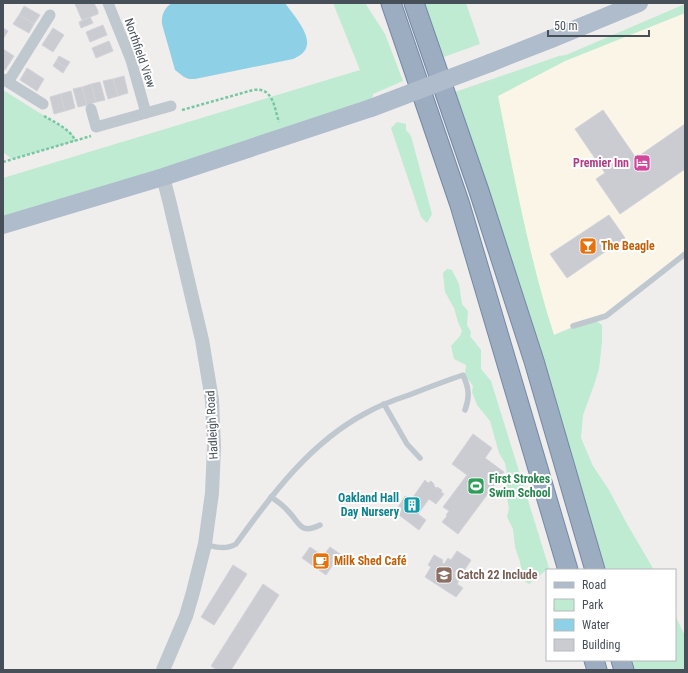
<svg xmlns="http://www.w3.org/2000/svg" width="688" height="673" font-family="'Roboto Condensed',sans-serif">
  <style>
    .commercial { fill: #faf5e7 }
    .green { fill: #beebd1 }
    .water { fill: #8ed0e6 }
    .building { fill: #caccd2; stroke: #d2d3d9 }
    .lines { fill: none; stroke-linecap: round; stroke-linejoin: round }
    .trunk-casing { stroke: #7389a5; stroke-width: 21 }
    .path { stroke: #78c7a3; stroke-width: 2.5; stroke-dasharray: 3 2; stroke-linecap: butt }
    .service { stroke: #bfc7cf; stroke-width: 5.5 }
    .minor { stroke: #bfc7cf; stroke-width: 11 }
    .tertiary { stroke: #bfc7cf; stroke-width: 14 }
    .primary { stroke: #afbccb; stroke-width: 18 }
    .trunk { stroke: #9cadc2; stroke-width: 19 }
    .primary-bridge { stroke: #afbccb; stroke-width: 18 }
    .labels { text-anchor: middle; dominant-baseline: central; stroke-width: 4; stroke-linejoin: round; paint-order: stroke }
    .street-label { font-size: 12px; fill: #475059; stroke: #fff }
    .hotel-label { font-size: 12px; font-weight: bold; fill: #b23c85; stroke: #fff; text-anchor: end }
    .food-label { font-size: 12px; font-weight: bold; fill: #c56008; stroke: #fff; text-anchor: start }
    .leisure-label { font-size: 12px; font-weight: bold; fill: #27864d; stroke: #fff; text-anchor: start }
    .culture-label { font-size: 12px; font-weight: bold; fill: #0d838f; stroke: #fff; text-anchor: end }
    .education-label { font-size: 12px; font-weight: bold; fill: #785e54; stroke: #fff; text-anchor: start }
  </style>
  <rect width="100%" height="100%" fill="#f0eded"/>
  <path class="commercial" d="M685 13V254L606 316 573 326 554 335 543 301 529 249 517 195 498 96 565 61Z"/>
  <g class="green">
    <path d="M333 3H365L385 34 403 81 373 94 371 108 3 225V178L360 70Z"/>
    <path d="M421 3H466L480 44 441 58Z"/>
    <path d="M685 4V13L565 61 498 96C514 176 529 257 554 335L593 319 602 325V342L599 369 594 385 583 415 581 438 593 466 609 490 627 524 654 570H605L567 445 455 92 559 56 566 55Z"/>
    <path d="M3 90 70 132 74 136 75 141 12 159 3 152Z"/>
    <path d="M397 122 406 124V130L411 136 432 214 427 223 421 217 391 128Z"/>
    <path d="M447 269 452 270 459 284 462 304 468 311 467 325 471 332 470 336 481 350V369L491 381 549 568 529 584 523 580 520 562 515 547 513 529 507 517 509 508 505 489 508 480 505 463 499 453 490 421 477 405 472 392 473 386 465 375 466 365 454 359 451 346 460 336 462 331 458 322 454 308 445 292 443 273Z"/>
    <path d="M675 615 685 636V670H635L632 660H675Z"/>
  </g>
  <path class="water" d="M172 3H285C296 19 324 47 293 59L195 79H189L184 77 175 70 162 24C161 15 165 7 172 3Z"/>
  <g class="building">
    <path d="M78 3H94L98 11V14L82 20 75 4Z"/>
    <path d="M24 6 40 15 34 24 19 15Z"/>
    <path d="M19 15 34 24 29 33 13 24Z"/>
    <path d="M90 17 93 23 81 28 79 22Z"/>
    <path d="M103 25 107 35 90 42 86 32Z"/>
    <path d="M3 28 8 31 3 39Z"/>
    <path d="M53 28 64 35 53 52 42 45Z"/>
    <path d="M109 41 113 51 96 58 92 48Z"/>
    <path d="M3 49 14 56 5 70 3 69Z"/>
    <path d="M59 56 70 62 66 68 56 61Z"/>
    <path d="M56 61 66 68 63 73 53 66Z"/>
    <path d="M27 68 44 79 37 91 20 80Z"/>
    <path d="M124 76 128 93 118 96 113 79Z"/>
    <path d="M113 79 118 96 108 99 103 81Z"/>
    <path d="M100 82 105 100 96 102 91 84Z"/>
    <path d="M91 84 96 102 87 105 82 87Z"/>
    <path d="M82 87 87 105 78 107 73 89Z"/>
    <path d="M71 91 75 108 65 111 60 94Z"/>
    <path d="M60 94 65 111 54 114 50 97Z"/>
    <path d="M603 110 636 158 685 124V169L620 214 596 179 605 173 575 129Z"/>
    <path d="M609 215 625 238 567 278 550 254Z"/>
    <path d="M473 434 492 448 485 458 504 472 458 534 442 522 447 516 446 515 449 511 443 507 467 475 452 464Z"/>
    <path d="M425 480 428 483 431 481 434 484V486L436 488 437 487 442 490 441 492 444 494 436 504 429 499 418 514 426 520 419 530 395 512 405 496 411 500Z"/>
    <path d="M310 547 323 556 330 547 340 554 326 575 302 558Z"/>
    <path d="M457 551 471 560 462 574 463 575 457 584 463 588 456 597 425 577 431 567 428 565 434 555 443 560 442 562 444 564 448 558 451 560Z"/>
    <path d="M233 565 247 574 214 625 201 617Z"/>
    <path d="M263 584 279 595 231 670H217L211 666Z"/>
  </g>
  <g class="lines">
    <g class="trunk-casing">
      <g id="trunk">
        <path d="M391 3 460 205 568 570"/>
        <path d="M414 3 479 191 534 361 595 570"/>
        <path d="M594 660 597 670"/>
        <path d="M621 660 624 670"/>
      </g>
    </g>
    <g class="path">
      <path d="M182 110 253 90C274 87 274 108 279 122"/>
      <path d="M44 116C53 121 73 131 75 141"/>
      <path d="M3 162 91 136"/>
    </g>
    <g class="service">
      <path d="M573 326 606 316 685 254"/>
      <path d="M384 404 407 444 420 458"/>
      <path d="M271 497C277 501 283 505 288 511 300 523 300 535 320 525"/>
      <path d="M206 545C216 547 226 550 236 544 272 494 311 442 366 413 380 405 394 400 409 395 427 388 445 381 463 375 469 388 470 397 465 410"/>
    </g>
    <g class="minor">
      <path d="M108 3 131 60 146 113"/>
      <path d="M3 79 43 104"/>
      <path d="M8 82 50 15"/>
      <path d="M91 109 96 127 171 106"/>
    </g>
    <path class="tertiary" d="M163 177 169 200 202 340 212 400 214 447 212 493 205 544 193 592 186 616 163 670"/>
    <g class="primary">
      <path d="M490 63 551 39 639 3"/>
      <path d="M3 225 163 177 371 108"/>
    </g>
    <use href="#trunk" class="trunk"/>
    <path class="primary-bridge" d="M371 108 490 63"/>
  </g>
  <defs>
    <g id="hotel-square" transform="scale(0.9)"><rect x="-9" y="-9" width="18" height="18" rx="4" fill="#d1479c" stroke="#fff"/><path d="M-6-4.5h1.5V1H6V5H4.5V3h-9V5H-6ZM-4 0a1.8 1.8 0 1 1 3.6 0ZM.5 0V-2.5h3Q6-2.5 6 0Z" fill="#fff"/></g>
    <g id="bar-square" transform="scale(0.9)"><rect x="-9" y="-9" width="18" height="18" rx="4" fill="#e8710a" stroke="#fff"/><path d="M-6-5H6L.8 .8V4.5H3.5V6h-7V4.5H-.8V.8Z" fill="#fff"/></g>
    <g id="stadium-square" transform="scale(0.9)"><rect x="-9" y="-9" width="18" height="18" rx="4" fill="#2e9e5b" stroke="#fff"/><path d="M0-5a6.5 5 0 1 0 0 10a6.5 5 0 1 0 0-10ZM-3.5-1.8h7v3.6h-7Z" fill="#fff"/></g>
    <g id="building-square" transform="scale(0.9)"><rect x="-9" y="-9" width="18" height="18" rx="4" fill="#0f9aa8" stroke="#fff"/><path d="M-4-6H4V6H1V3H-1V6H-4ZM-2.5-4.3h1.7v1.8h-1.7ZM.8-4.3h1.7v1.8H.8ZM-2.5-1h1.7V.8h-1.7ZM.8-1h1.7V.8H.8Z" fill="#fff"/></g>
    <g id="cafe-square" transform="scale(0.9)"><rect x="-9" y="-9" width="18" height="18" rx="4" fill="#e8710a" stroke="#fff"/><path d="M-5.5-4.5H6V0H3Q3 3.5 0 3.5H-2.5Q-5.5 3.5-5.5 0ZM3-3.2v2h1.7v-2ZM-6 4.5H4V6H-6Z" fill="#fff"/></g>
    <g id="school-square" transform="scale(0.9)"><rect x="-9" y="-9" width="18" height="18" rx="4" fill="#8d6e63" stroke="#fff"/><path d="M0-5L7-2L0 1L-7-2ZM-4 1L0 2.5L4 1V4Q0 6-4 4Z" fill="#fff"/></g>
  </defs>
  <g fill-rule="evenodd">
    <use href="#hotel-square" x="642" y="163"/>
    <use href="#bar-square" x="588" y="246"/>
    <use href="#stadium-square" x="476" y="486"/>
    <use href="#building-square" x="412" y="505"/>
    <use href="#cafe-square" x="321" y="561"/>
    <use href="#school-square" x="444" y="575"/>
  </g>
  <g class="labels">
    <g class="street-label">
      <text transform="translate(140 53) rotate(71)">Northfield View</text>
      <text transform="translate(212 425) rotate(-93)">Hadleigh Road</text>
    </g>
    <g class="hotel-label">
      <text x="629" y="163">Premier Inn</text>
    </g>
    <g class="food-label">
      <text x="601" y="246">The Beagle</text>
      <text x="334" y="561">Milk Shed Café</text>
    </g>
    <g class="leisure-label">
      <text x="489" y="479">First Strokes<tspan x="489" dy="14">Swim School</tspan></text>
    </g>
    <g class="culture-label">
      <text x="399" y="498">Oakland Hall<tspan x="399" dy="14">Day Nursery</tspan></text>
    </g>
    <g class="education-label">
      <text x="457" y="575">Catch 22 Include</text>
    </g>
  </g>
  <rect width="688" height="673" fill="none" stroke="#475059" stroke-width="8"/>
  <rect x="546" y="569" width="130" height="92" fill="#ffffff" stroke="#b5b9bd"/>
  <rect x="554" y="582" width="20" height="6" fill="#afbccb" stroke="#b5b9bd"/>
  <text x="582" y="589" font-size="12" fill="#475059">Road</text>
  <rect x="554" y="599" width="20" height="12" fill="#beebd1" stroke="#b5b9bd"/>
  <text x="582" y="609" font-size="12" fill="#475059">Park</text>
  <rect x="554" y="619" width="20" height="12" fill="#8ed0e6" stroke="#b5b9bd"/>
  <text x="582" y="629" font-size="12" fill="#475059">Water</text>
  <rect x="554" y="639" width="20" height="12" fill="#caccd2" stroke="#b5b9bd"/>
  <text x="582" y="649" font-size="12" fill="#475059">Building</text>
  <path d="M548 30v6h101v-6" fill="none" stroke="#475059" stroke-width="2"/>
  <text x="554" y="30" font-size="12" fill="#475059" stroke="#ffffff" stroke-width="3" paint-order="stroke">50 m</text>
</svg>
